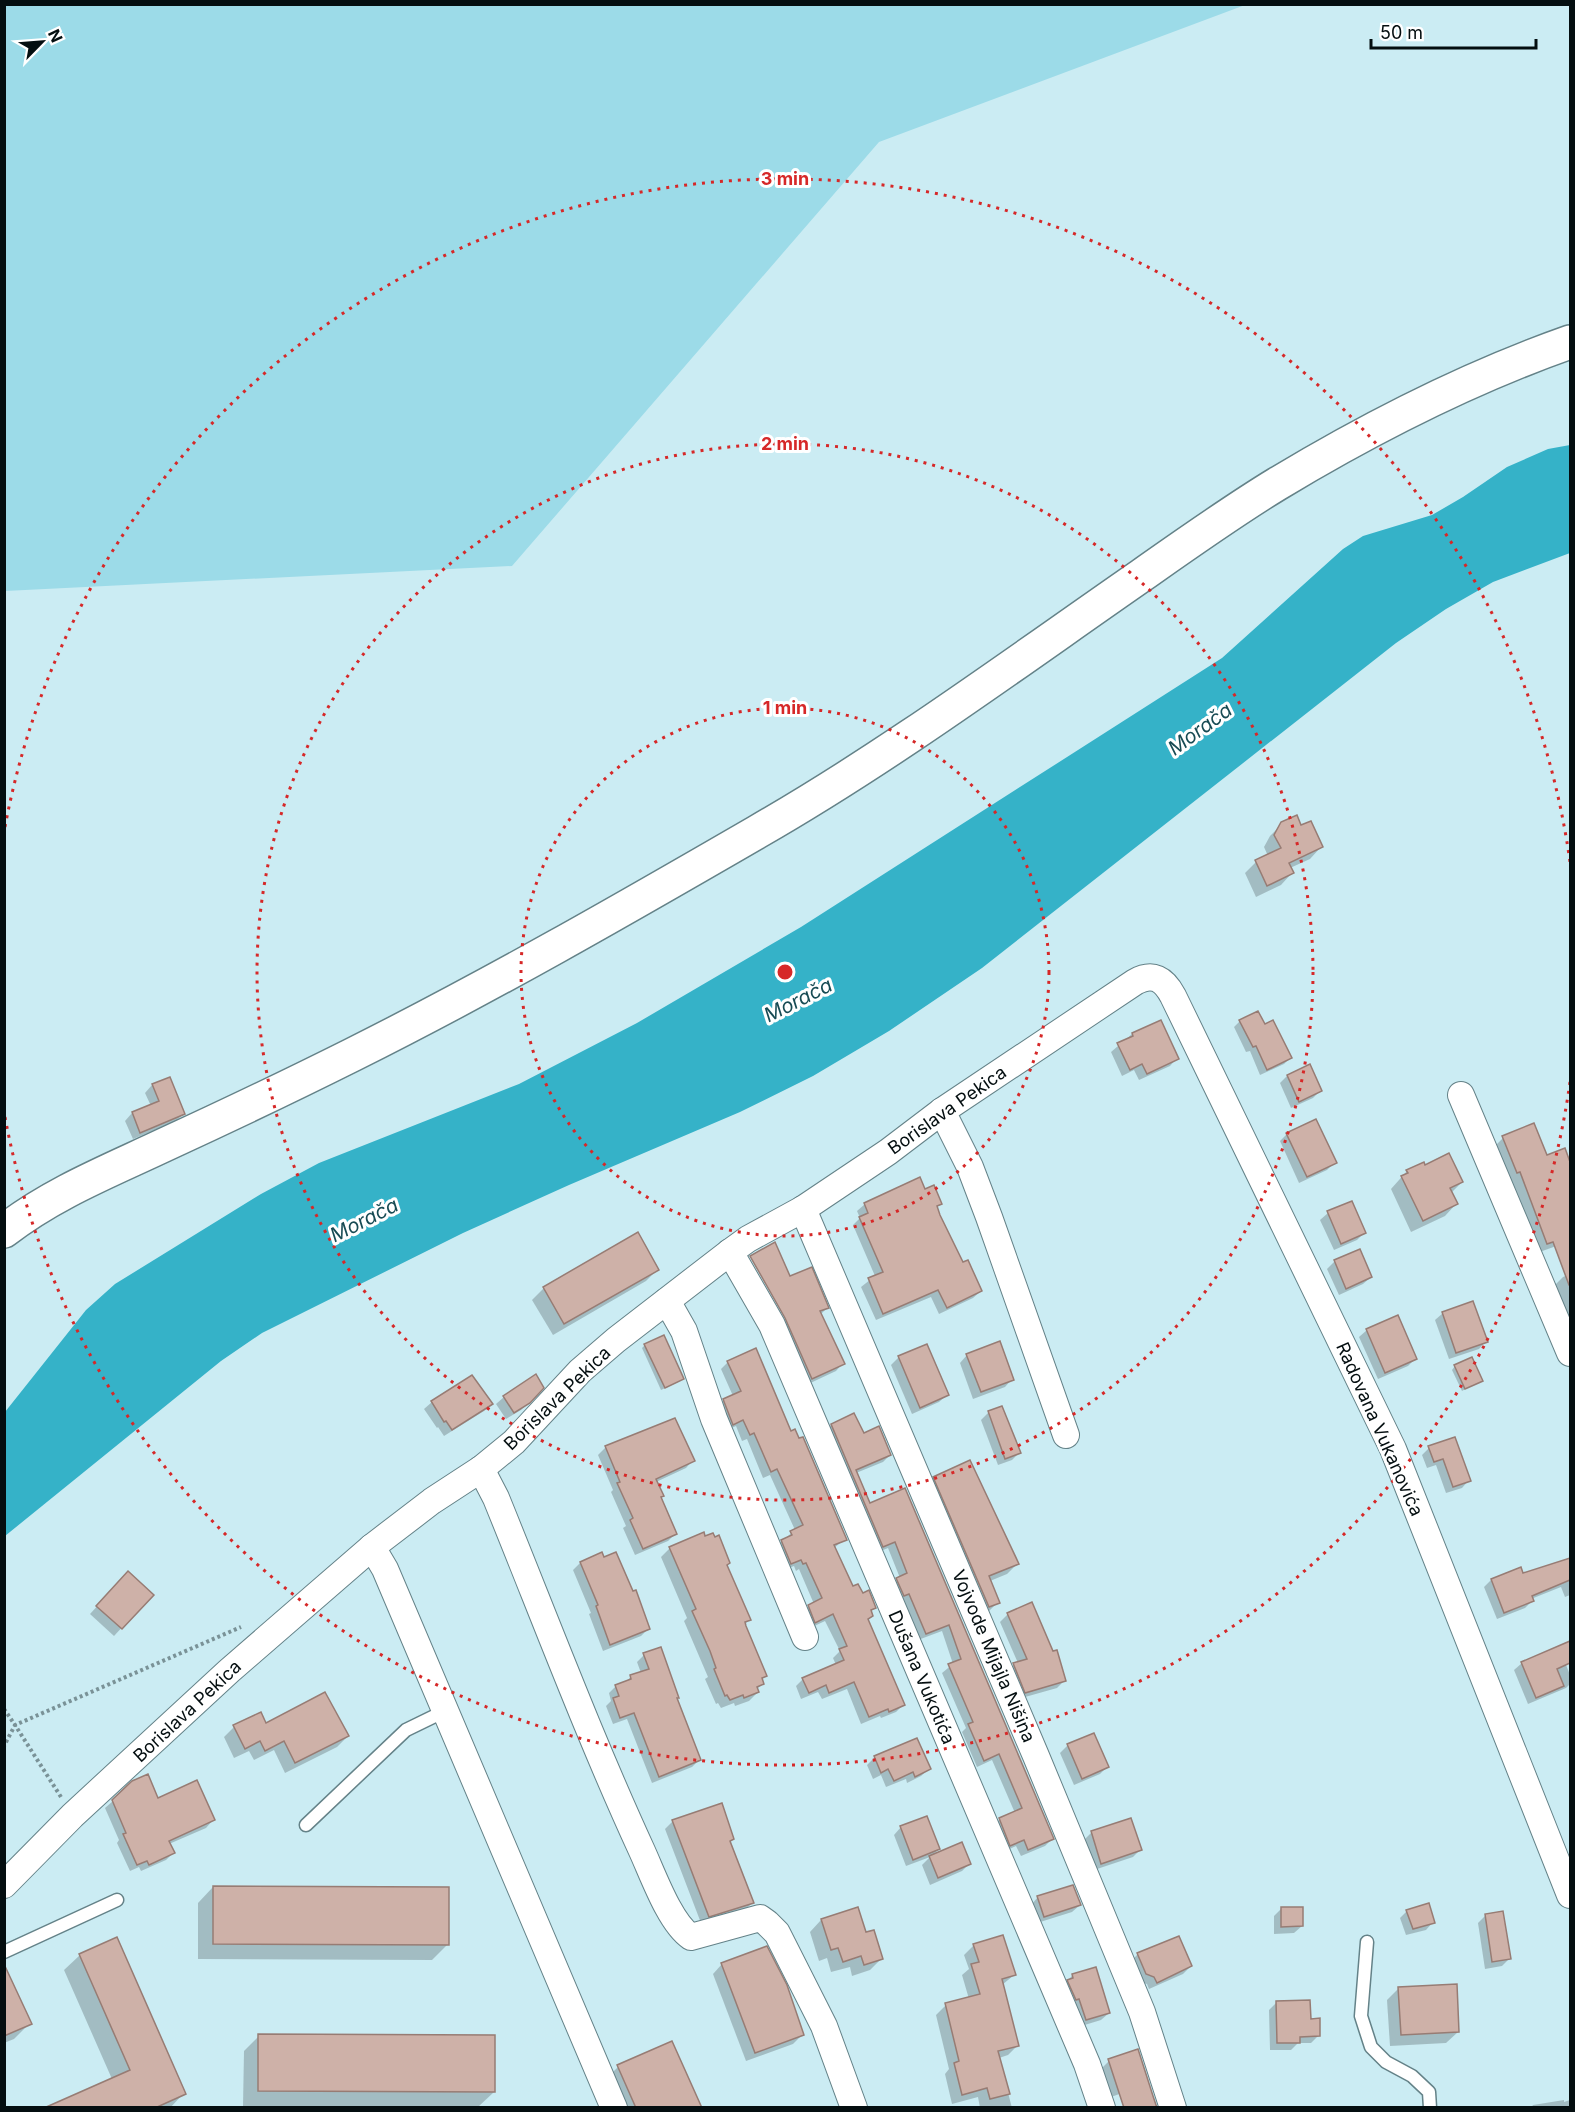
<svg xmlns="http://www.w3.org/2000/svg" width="1575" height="2112" font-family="Inter,sans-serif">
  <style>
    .green { fill: #9cdbe8 }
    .water { fill: #35b2c8 }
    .shadow { fill: #0003 }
    .building { fill: #ceb1a8; stroke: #977c74; stroke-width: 1.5 }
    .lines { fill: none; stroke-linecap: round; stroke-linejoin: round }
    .service-casing { stroke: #648288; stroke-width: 15 }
    .minor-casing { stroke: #648288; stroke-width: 28 }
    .secondary-casing { stroke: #648288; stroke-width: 36 }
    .path { stroke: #7a9297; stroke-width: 4; stroke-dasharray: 3 3; stroke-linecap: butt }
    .service { stroke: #fff; stroke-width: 12 }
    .minor { stroke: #fff; stroke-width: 26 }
    .secondary { stroke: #fff; stroke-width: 33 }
    .ring { fill: none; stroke: #d62828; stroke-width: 3; stroke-dasharray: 3 6 }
    .labels { text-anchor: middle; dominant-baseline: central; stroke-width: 6; stroke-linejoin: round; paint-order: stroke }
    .street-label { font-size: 18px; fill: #040e10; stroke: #fff }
    .water-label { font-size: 20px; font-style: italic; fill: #174b54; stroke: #fff }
    .centre { fill: #d62828; stroke: #fff; stroke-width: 3 }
    .ring-label { font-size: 18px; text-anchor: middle; font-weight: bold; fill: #d62828; stroke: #fff; stroke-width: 6; stroke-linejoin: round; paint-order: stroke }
  </style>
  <rect width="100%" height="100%" fill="#cbecf3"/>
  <path class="green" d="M4 5 5 4 1245 5 879 142 512 566 5 591Z"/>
  <path class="water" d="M1570 445V553L1493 582 1446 609 1396 643 982 968 889 1031 813 1076 740 1112 569 1185 463 1233 262 1333 221 1361 5 1536V1412L86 1310 115 1284 261 1194 319 1163 519 1084 637 1023 801 927 1222 658 1343 549 1363 536 1432 515 1463 497 1507 467 1548 449Z"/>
  <g class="shadow">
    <path d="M1282 824 1301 827 1321 847 1310 859 1290 868 1292 873 1281 885 1256 897 1245 873 1256 862 1268 856 1264 847 1270 836Z"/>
    <path d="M1240 1021 1290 1058 1284 1064 1260 1075 1250 1051 1246 1052 1234 1027Z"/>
    <path d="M1132 1034 1177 1058 1170 1066 1139 1080 1134 1070 1122 1076 1111 1052Z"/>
    <path d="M1287 1076 1320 1091 1313 1098 1291 1108 1280 1083Z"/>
    <path d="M169 1078 184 1113 176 1121 133 1139 125 1121 132 1113 151 1106 145 1093 152 1085Z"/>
    <path d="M1287 1134 1335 1162 1327 1170 1299 1183 1280 1141Z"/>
    <path d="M1503 1138 1546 1157 1563 1150 1570 1168V1173L1566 1178 1570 1189V1241L1537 1253 1494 1147Z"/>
    <path d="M1407 1171 1462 1182 1451 1193 1456 1204 1445 1216 1411 1232 1391 1189Z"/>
    <path d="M940 1203 936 1208 962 1264 981 1291 973 1298 939 1314 931 1297 876 1320 861 1287 875 1276 853 1225 860 1218 857 1211 865 1204Z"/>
    <path d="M1328 1213 1364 1233 1357 1240 1334 1250 1320 1220Z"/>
    <path d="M774 1244 789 1278 827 1308 820 1315 843 1363 836 1371 804 1386 743 1265 749 1259 788 1325 790 1323 751 1258Z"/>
    <path d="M1359 1251 1371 1277 1363 1284 1339 1295 1327 1269 1334 1262Z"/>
    <path d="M657 1270 646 1281 553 1335 532 1300 544 1288Z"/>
    <path d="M1570 1274V1339L1551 1289 1563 1277Z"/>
    <path d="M1443 1313 1486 1341 1479 1349 1449 1359 1435 1320Z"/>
    <path d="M1367 1330 1415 1359 1408 1366 1378 1379 1359 1337Z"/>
    <path d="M645 1345 682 1379 678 1382 661 1390 642 1348Z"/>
    <path d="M967 1355 1012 1379 1005 1387 973 1399 960 1363Z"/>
    <path d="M899 1357 947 1395 939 1402 912 1414 891 1365Z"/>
    <path d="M728 1362 790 1433 845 1539 834 1548 852 1588 875 1608 870 1612 872 1616 867 1621 903 1705 896 1712 881 1718 880 1716 861 1724 847 1689 822 1699 818 1692 801 1699 796 1686 803 1679 836 1665 833 1658 840 1651 825 1621 808 1629 801 1613 814 1604 799 1569 796 1571 794 1566 784 1570 774 1548 795 1530 770 1475 763 1478 747 1439 742 1441 736 1426 725 1431 717 1407 724 1400 733 1396 721 1369Z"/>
    <path d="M1455 1366 1481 1380 1462 1391 1452 1370Z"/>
    <path d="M535 1376 542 1387 521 1410 506 1419 496 1404 504 1397Z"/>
    <path d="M432 1402 491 1404 484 1411 444 1436 438 1427 437 1428 424 1409Z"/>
    <path d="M1001 1408 1019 1453 1012 1460 998 1465 981 1420 988 1413Z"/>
    <path d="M854 1415 863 1435 890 1455 883 1462 856 1473 869 1505 905 1490 1052 1839 1045 1846 1021 1856 1016 1846 1003 1852 992 1827 999 1820 1015 1813 992 1760 977 1767 962 1732 966 1728 942 1673 953 1664 942 1631 918 1640 890 1586 900 1578 888 1548 876 1553 824 1432 831 1425Z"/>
    <path d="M606 1447 693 1460 686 1468 656 1482 659 1498 675 1534 668 1541 635 1555 623 1528 626 1526 611 1492 613 1490 598 1455Z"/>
    <path d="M1429 1448 1469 1480 1462 1488 1446 1493 1436 1465 1427 1468 1422 1455Z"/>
    <path d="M934 1478 1017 1564 1007 1574 990 1581 998 1602 988 1612 924 1488Z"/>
    <path d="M670 1548 726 1566 749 1620 744 1625 765 1676 761 1680 762 1684 757 1689 758 1692 749 1701 735 1706 734 1703 721 1708 718 1703 716 1704 705 1679 708 1677 684 1621 687 1618 661 1557Z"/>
    <path d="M1570 1559V1595L1565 1597 1561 1587 1531 1599 1532 1601 1525 1608 1497 1619 1484 1587 1491 1580 1520 1569 1522 1575Z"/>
    <path d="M580 1563 648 1629 641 1636 603 1651 589 1614 591 1613 573 1570Z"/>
    <path d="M121 1580 152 1595 114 1636 90 1614Z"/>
    <path d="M1031 1604 1065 1680 1057 1688 1018 1699 1006 1672 1014 1665 1018 1663 1000 1622 1008 1614Z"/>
    <path d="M1559 1647 1570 1675V1684L1566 1688 1528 1704 1514 1670 1522 1663Z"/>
    <path d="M644 1655 675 1699 699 1760 692 1767 652 1783 627 1719 613 1724 606 1706 611 1701 609 1693 616 1686 624 1683 631 1677 641 1673 637 1662Z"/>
    <path d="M265 1725 348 1736 337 1747 285 1773 274 1750 254 1760 249 1751 234 1758 224 1737 234 1727Z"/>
    <path d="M916 1740 929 1769 921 1776 907 1783 906 1779 886 1787 881 1775 873 1779 867 1765 874 1758Z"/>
    <path d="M1068 1745 1107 1767 1100 1774 1074 1785 1060 1753Z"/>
    <path d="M158 1800 213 1820 206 1828 169 1844 173 1853 166 1860 141 1871 139 1867 130 1871 117 1843 119 1840 105 1808 113 1801Z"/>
    <path d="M1130 1820 1140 1850 1133 1857 1094 1870 1084 1840 1091 1833Z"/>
    <path d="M673 1821 732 1839 729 1842 752 1903 745 1910 701 1923 665 1829Z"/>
    <path d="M901 1827 939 1849 931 1857 969 1864 962 1871 930 1885 922 1865 930 1857 906 1866 894 1835Z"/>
    <path d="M213 1887 448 1944 432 1960 198 1959V1903Z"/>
    <path d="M1038 1897 1080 1905 1072 1912 1037 1923 1031 1905Z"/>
    <path d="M857 1909 865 1934 881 1959 870 1970 852 1976 850 1967 831 1972 827 1958 819 1961 810 1932 821 1920Z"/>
    <path d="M1281 1909 1302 1926 1294 1933 1274 1934V1916Z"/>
    <path d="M1407 1911 1433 1922 1426 1930 1406 1935 1400 1918Z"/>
    <path d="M1486 1915 1509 1959 1502 1966 1485 1969 1478 1923Z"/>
    <path d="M1178 1938 1191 1966 1183 1974 1149 1989 1147 1984 1139 1982 1130 1962 1137 1955Z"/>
    <path d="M974 1945 1014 1975 1002 1985 1017 2046 1008 2055 999 2058 1012 2108H980L978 2097 952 2104 945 2074 949 2069 936 2015 946 2005 969 1999 962 1975 969 1969 964 1955Z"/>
    <path d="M80 1955 184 2093 170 2108H60L112 2079 64 1970Z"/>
    <path d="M722 1964 803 2034 793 2044 746 2061 713 1974Z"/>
    <path d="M1073 1975 1109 2013 1101 2020 1078 2027 1065 1983Z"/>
    <path d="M1399 1988 1458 2032 1446 2043 1390 2046 1387 2000Z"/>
    <path d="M4 1989 30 2023 14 2039 4 2043Z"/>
    <path d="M1277 2002 1309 2020 1318 2036 1311 2043H1298L1291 2050H1270L1269 2010Z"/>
    <path d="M259 2036 494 2092 478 2107 243 2106 244 2051Z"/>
    <path d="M1110 2060 1139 2087 1111 2097 1102 2068Z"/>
    <path d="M618 2067 700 2108H621L608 2077Z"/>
    <path d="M1564 2100V2102L1570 2100V2108H1531L1533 2105Z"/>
  </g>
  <g class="building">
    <path d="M1297 815 1301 825 1311 821 1323 847 1289 863 1294 873 1267 886 1255 860 1281 848 1274 835 1281 822Z"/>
    <path d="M1258 1011 1265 1024 1273 1020 1292 1058 1267 1070 1256 1046 1253 1047 1239 1020Z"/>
    <path d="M1161 1020 1179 1059 1147 1074 1142 1064 1130 1070 1117 1043 1133 1036 1132 1033Z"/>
    <path d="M1310 1064 1322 1091 1299 1102 1287 1075Z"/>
    <path d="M170 1077 185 1114 140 1133 132 1112 159 1101 152 1084Z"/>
    <path d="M1316 1119 1337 1163 1307 1177 1286 1133Z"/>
    <path d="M1534 1123 1547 1155 1565 1148 1570 1162V1285H1569L1553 1242 1547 1244 1520 1172 1517 1173 1502 1136Z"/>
    <path d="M1449 1153 1463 1182 1450 1188 1458 1204 1423 1221 1401 1176 1408 1173 1406 1170 1424 1162 1425 1165Z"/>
    <path d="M920 1177 925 1189 934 1185 942 1204 937 1206 940 1215 963 1262 968 1260 982 1291 947 1308 938 1290 883 1314 868 1278 883 1272 859 1217 868 1213 864 1203Z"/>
    <path d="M1352 1201 1366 1233 1341 1244 1327 1211Z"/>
    <path d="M638 1232 659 1270 564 1324 543 1287Z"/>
    <path d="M775 1242 790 1276 812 1267 829 1308 820 1311 845 1364 812 1379 785 1318 750 1256Z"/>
    <path d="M1360 1249 1372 1277 1346 1289 1334 1260Z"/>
    <path d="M1473 1301 1488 1342 1456 1353 1442 1312Z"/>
    <path d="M1398 1315 1417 1359 1385 1373 1366 1329Z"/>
    <path d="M664 1335 684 1379 665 1388 644 1344Z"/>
    <path d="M1000 1341 1014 1380 981 1392 966 1354Z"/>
    <path d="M927 1344 949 1395 920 1408 898 1356Z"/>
    <path d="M756 1348 791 1431 795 1429 799 1438 803 1437 847 1540 834 1545 853 1586 858 1584 863 1593 869 1590 876 1608 871 1610 873 1616 868 1619 905 1705 889 1712 888 1709 869 1717 854 1682 829 1693 826 1685 809 1693 802 1678 844 1660 839 1649 847 1646 833 1614 815 1623 808 1605 822 1598 806 1563 803 1564 801 1560 791 1564 781 1540 792 1535 790 1531 803 1525 777 1469 771 1472 754 1433 750 1435 743 1420 733 1425 723 1399 741 1391 727 1361Z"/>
    <path d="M1472 1357 1483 1381 1465 1389 1454 1365Z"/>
    <path d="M536 1374 544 1388 530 1403 514 1413 503 1396Z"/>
    <path d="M472 1375 493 1404 452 1430 446 1421 444 1422 431 1401Z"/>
    <path d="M1002 1406 1021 1453 1005 1459 988 1411Z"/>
    <path d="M854 1413 864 1433 879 1426 891 1455 856 1470 870 1503 905 1488 1054 1839 1028 1850 1024 1840 1010 1846 999 1818 1022 1808 999 1754 984 1761 968 1724 973 1722 948 1664 961 1659 949 1625 926 1634 909 1594 904 1596 896 1578 907 1573 895 1542 883 1547 831 1424Z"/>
    <path d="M675 1418 695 1461 656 1479 664 1496 661 1497 677 1534 643 1549 630 1520 633 1518 617 1483 620 1482 605 1446Z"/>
    <path d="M1455 1437 1471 1481 1453 1487 1443 1459 1434 1462 1428 1446Z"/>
    <path d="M970 1460 1019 1564 989 1576 1000 1603 989 1607 933 1477Z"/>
    <path d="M704 1532 705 1536 713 1533 715 1537 719 1535 730 1563 727 1565 751 1620 745 1622 746 1626 767 1676 762 1678 764 1684 757 1687 759 1692 744 1698 743 1695 730 1700 727 1695 725 1696 714 1669 716 1668 710 1651 692 1611 696 1609 669 1547Z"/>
    <path d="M602 1552 604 1557 616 1552 633 1591 636 1590 650 1629 610 1645 596 1606 598 1605 580 1562Z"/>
    <path d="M1570 1558V1580L1532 1596 1534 1601 1504 1613 1491 1579 1521 1567 1523 1573Z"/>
    <path d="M128 1571 154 1595 122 1629 96 1606Z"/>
    <path d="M1032 1602 1053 1651 1057 1650 1066 1681 1025 1693 1013 1663 1027 1659 1007 1613Z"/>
    <path d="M1570 1641V1663L1557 1669 1564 1686 1536 1698 1521 1662Z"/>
    <path d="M661 1647 679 1698H677L701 1760 659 1777 634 1713 620 1718 613 1698 619 1696 615 1685 631 1679 630 1675 649 1669 643 1653Z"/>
    <path d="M325 1692 349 1736 295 1763 284 1741 265 1751 260 1741 245 1749 233 1725 261 1712 266 1723Z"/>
    <path d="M1094 1733 1109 1767 1082 1779 1067 1744Z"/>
    <path d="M917 1738 931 1769 915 1777 913 1772 894 1781 888 1769 881 1773 874 1756Z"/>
    <path d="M148 1774 158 1798 197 1780 215 1820 169 1841 175 1853 149 1865 147 1861 137 1865 123 1834 126 1833 112 1800 132 1781Z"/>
    <path d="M722 1803 734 1839 730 1841 754 1903 709 1917 672 1820Z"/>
    <path d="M927 1816 940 1849 913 1860 900 1826Z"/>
    <path d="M1131 1818 1142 1850 1101 1864 1091 1831Z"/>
    <path d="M962 1842 971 1864 938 1878 929 1856Z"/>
    <path d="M1073 1885 1081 1905 1044 1917 1037 1896Z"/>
    <path d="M213 1886 449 1887V1945L213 1944Z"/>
    <path d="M1429 1903 1435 1923 1413 1929 1406 1910Z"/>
    <path d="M858 1907 866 1932 874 1930 883 1959 864 1965 861 1956 843 1962 838 1948 831 1950 821 1919Z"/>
    <path d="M1281 1907H1303V1926L1281 1927Z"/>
    <path d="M1503 1911 1511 1959 1492 1962 1485 1914Z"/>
    <path d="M1003 1935 1016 1975 1002 1979 1019 2046 998 2051 1010 2094 990 2099 987 2088 962 2095 954 2063 959 2061 945 2003 980 1994 971 1964 979 1962 973 1944Z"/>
    <path d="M1179 1936 1192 1966 1157 1983 1154 1977 1146 1974 1137 1953Z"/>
    <path d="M117 1937 186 2094 155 2108H44L130 2070 79 1954Z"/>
    <path d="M767 1946 787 1985 804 2035 755 2053 721 1963Z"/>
    <path d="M4 1964 32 2024 4 2036Z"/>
    <path d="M1096 1967 1110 2013 1086 2020 1079 1999 1076 2000 1067 1980 1073 1978 1072 1974Z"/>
    <path d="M1457 1984 1459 2032 1401 2035 1398 1987Z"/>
    <path d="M1310 2000 1311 2019 1320 2018V2036L1300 2037V2043H1277L1276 2001Z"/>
    <path d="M258 2034 495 2035V2092L258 2091Z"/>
    <path d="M672 2041 702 2108H636L617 2065Z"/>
    <path d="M1138 2049 1153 2096 1157 2108H1124L1108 2059Z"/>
  </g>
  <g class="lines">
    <g class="service-casing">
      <g id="service">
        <path d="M306 1825 406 1730 445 1711"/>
        <path d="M1367 1942 1361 2016 1371 2047 1386 2062 1412 2076 1429 2092 1430 2108"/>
        <path d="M4 1952 117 1900"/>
      </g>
    </g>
    <g class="minor-casing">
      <g id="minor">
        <path d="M1461 1095 1570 1353"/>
        <path d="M942 1111 970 1167 989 1217 1066 1435"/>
        <path d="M803 1209 1036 1756 1142 2012 1173 2108"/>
        <path d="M730 1252 772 1325 1087 2064 1102 2108"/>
        <path d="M667 1301 684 1331 714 1419 805 1637"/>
        <path d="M481 1469 496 1498C544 1616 589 1736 642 1851 653 1875 670 1923 691 1937L760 1918 767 1923 777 1933 824 2026 854 2108"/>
        <path d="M372 1547 385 1569 614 2108"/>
        <path d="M4 1885 72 1816 229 1671 372 1547 432 1501 481 1469 514 1442 580 1371 616 1340 730 1252 748 1239 803 1209 888 1152 942 1111 1135 982C1153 972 1164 979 1173 996L1393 1449 1570 1895"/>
      </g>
    </g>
    <g class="secondary-casing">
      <path id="secondary" d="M4 1231C53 1193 109 1171 164 1145 227 1116 290 1086 352 1055 490 986 624 909 757 832 891 755 1015 663 1142 575 1186 544 1231 512 1277 484 1370 428 1468 378 1570 342"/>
    </g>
    <g class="path">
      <path d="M4 1709 15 1725 4 1746"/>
      <path d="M61 1797 15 1725 241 1627"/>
    </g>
    <use href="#service" class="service"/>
    <use href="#minor" class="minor"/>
    <use href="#secondary" class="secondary"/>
  </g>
  <g class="ring">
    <circle cx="785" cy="972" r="264"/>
    <circle cx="785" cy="972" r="528"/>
    <path d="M1570 1082A793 793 0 0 1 5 1117M5 827A793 793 0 0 1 1570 862"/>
  </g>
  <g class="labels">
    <g class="street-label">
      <text transform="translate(947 1110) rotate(-35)">Borislava Pekica</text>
      <text transform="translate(557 1398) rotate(-44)">Borislava Pekica</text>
      <text transform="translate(1380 1429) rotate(66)">Radovana Vukanovića</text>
      <text transform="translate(994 1656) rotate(67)">Vojvode Mijajla Nišina</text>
      <text transform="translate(922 1677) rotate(67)">Dušana Vukotića</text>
      <text transform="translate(187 1711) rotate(-43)">Borislava Pekica</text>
    </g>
    <g class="water-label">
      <text transform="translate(1200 729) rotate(-36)">Morača</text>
      <text transform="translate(798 1000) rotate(-27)">Morača</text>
      <text transform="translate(364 1220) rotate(-27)">Morača</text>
    </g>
  </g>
  <circle cx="785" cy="972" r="9" class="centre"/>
  <g class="ring-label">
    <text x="785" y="185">3 min</text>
    <text x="785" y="450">2 min</text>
    <text x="785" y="714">1 min</text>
  </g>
  <rect width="1575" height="2112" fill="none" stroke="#040e10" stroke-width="12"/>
  <g transform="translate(42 42) rotate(65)" stroke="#ffffff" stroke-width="4.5" paint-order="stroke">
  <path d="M0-4.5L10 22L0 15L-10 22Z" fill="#040e10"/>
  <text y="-9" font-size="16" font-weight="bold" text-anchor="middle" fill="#040e10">N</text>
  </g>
  <path d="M1371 39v9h165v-9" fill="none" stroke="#040e10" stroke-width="3"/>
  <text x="1380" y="39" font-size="18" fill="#040e10" stroke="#ffffff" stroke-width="4.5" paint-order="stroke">50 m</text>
</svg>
